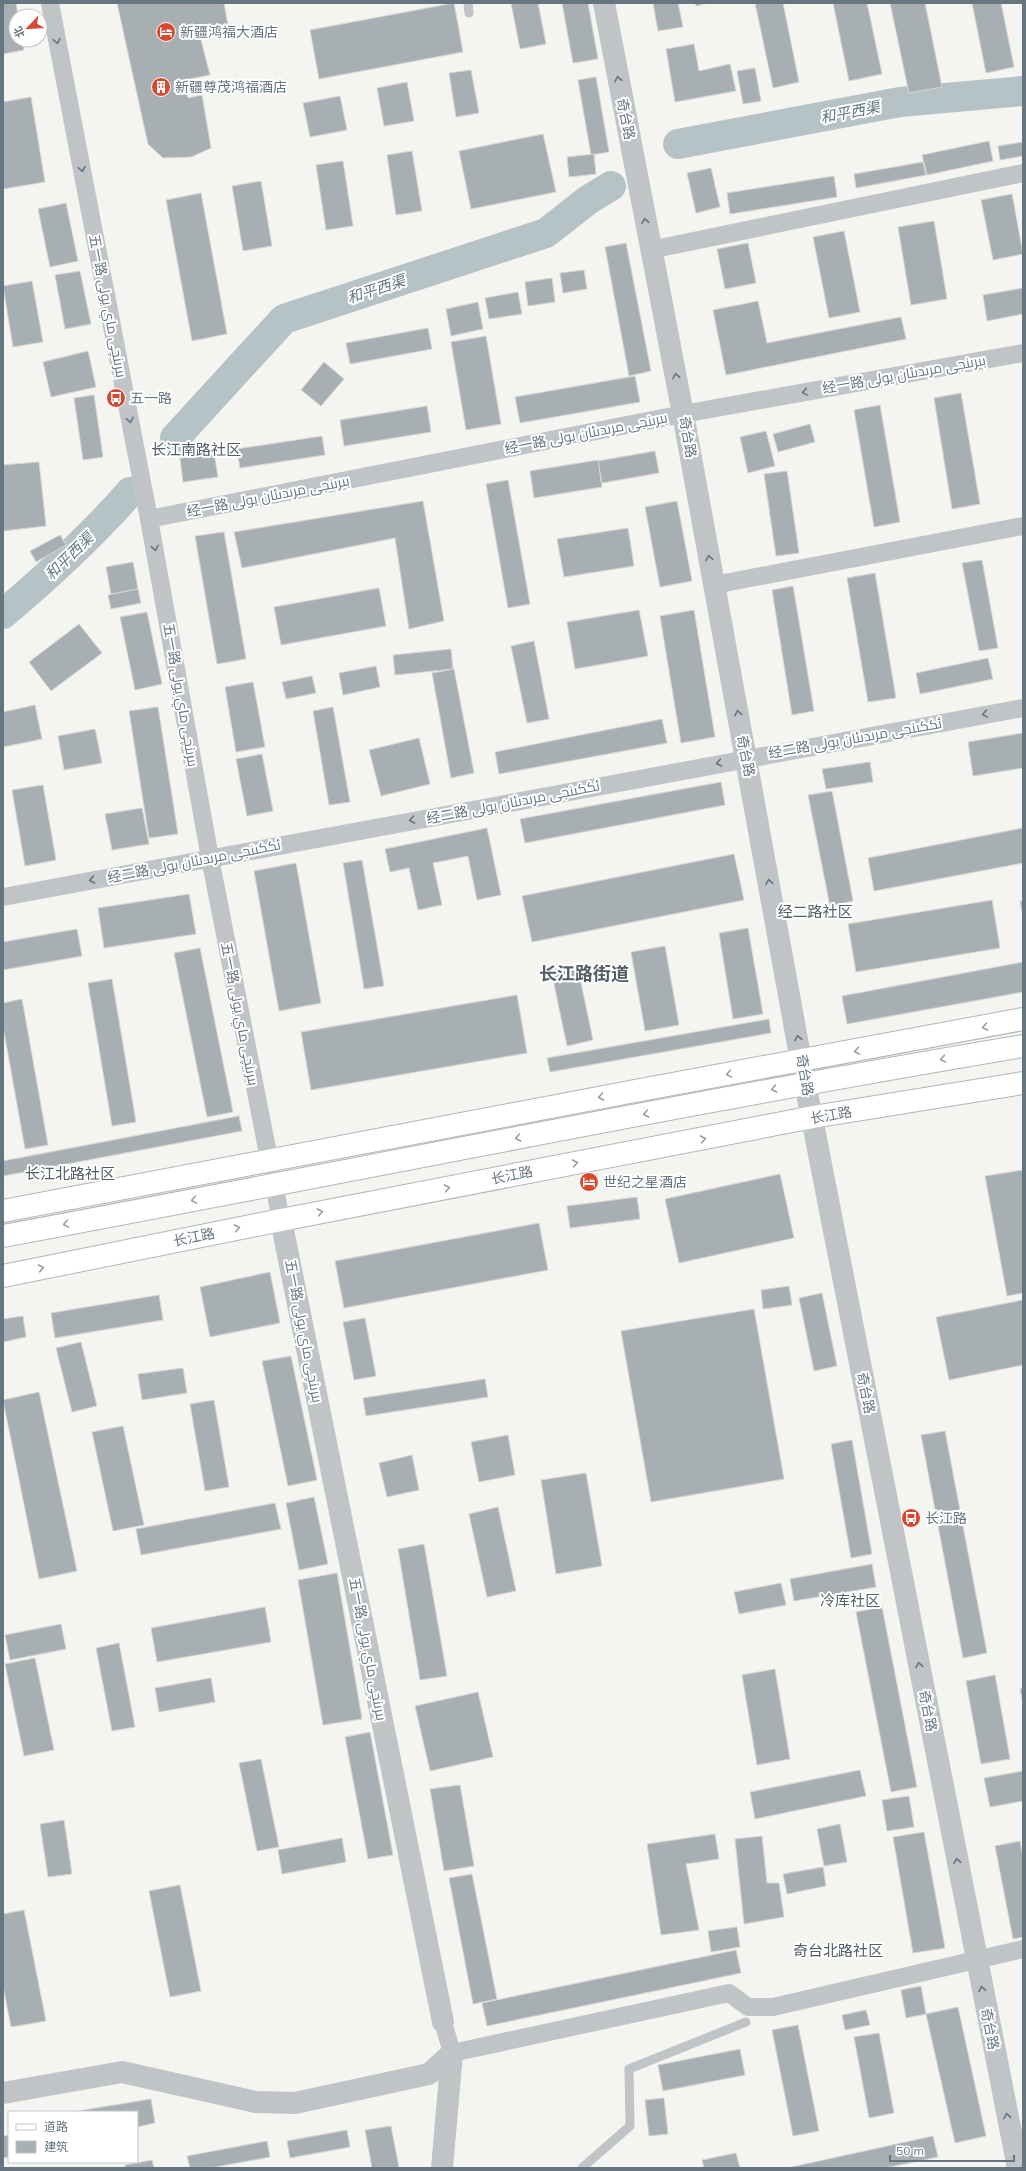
<svg xmlns="http://www.w3.org/2000/svg" width="1026" height="2171" font-family="Mulish,Cairo,'Noto Sans SC',sans-serif">
  <style>
    .lines { fill: none; stroke-linecap: round; stroke-linejoin: round }
    .river { stroke: #b6c3c6; stroke-width: 30 }
    .building { fill: #a7afb3; stroke: #d6d5d3 }
    .primary-casing { stroke: #b1b6b9; stroke-width: 24 }
    .service { stroke: #c0c4c7; stroke-width: 9 }
    .minor { stroke: #c0c4c7; stroke-width: 18 }
    .tertiary { stroke: #c0c4c7; stroke-width: 22 }
    .primary { stroke: #fff; stroke-width: 22 }
    .oneway { stroke: #657680 }
    .oneway2 { stroke: #939fa6 }
    .labels { text-anchor: middle; dominant-baseline: central; stroke-width: 4; stroke-linejoin: round; paint-order: stroke }
    .poi-label { font-size: 14px; fill: #657680; stroke: #fff; text-anchor: start }
    .street-label { font-size: 14px; fill: #657680; stroke: #fff }
    .water-label { font-size: 15px; font-style: italic; fill: #61777d; stroke: #fff }
    .neighbourhood-label { font-size: 15px; fill: #535e65; stroke: #fff }
    .district-label { font-size: 18px; font-weight: bold; fill: #535e65; stroke: #fff }
  </style>
  <rect width="100%" height="100%" fill="#f4f4f1"/>
  <g class="lines">
    <g class="river">
      <path d="M678 144 900 102 1023 91"/>
      <path d="M175 438 284 319 546 233 588 200 611 186"/>
      <path d="M3 614C48 576 91 537 130 492"/>
    </g>
  </g>
  <g class="building">
    <path d="M3 3H16L18 16H16V40H23L24 50 3 54Z"/>
    <path d="M117 3H224L229 31 200 36 210 75 184 80 188 98 202 95 211 148 191 157 163 158 148 144Z"/>
    <path d="M454 3 463 52 319 79 310 30Z"/>
    <path d="M511 3H538L546 44 520 49Z"/>
    <path d="M562 3H588L598 59 573 63Z"/>
    <path d="M653 3H678L683 27 658 31Z"/>
    <path d="M695 3H708L696 6Z"/>
    <path d="M755 3H783L799 82 773 88Z"/>
    <path d="M833 3H867L882 74 849 81Z"/>
    <path d="M890 3H925L942 87 909 93Z"/>
    <path d="M972 3H1001L1014 67 986 73Z"/>
    <path d="M694 44 699 71 730 64 736 91 675 102 666 49Z"/>
    <path d="M755 68 761 101 743 104 737 71Z"/>
    <path d="M471 70 479 113 456 117 449 73Z"/>
    <path d="M596 77 609 152 591 155 578 80Z"/>
    <path d="M407 82 414 121 384 126 377 88Z"/>
    <path d="M340 96 347 130 310 137 303 103Z"/>
    <path d="M31 97 45 182 3 189V102Z"/>
    <path d="M543 134 556 192 471 209 459 151Z"/>
    <path d="M989 141 993 161 927 175 922 155Z"/>
    <path d="M1023 142V156L1000 160 998 146Z"/>
    <path d="M412 151 422 211 396 215 387 155Z"/>
    <path d="M594 154 596 174 569 177 567 157Z"/>
    <path d="M343 161 353 226 326 230 316 165Z"/>
    <path d="M923 162 926 175 856 188 854 174Z"/>
    <path d="M711 168 720 207 696 213 687 173Z"/>
    <path d="M834 176 837 197 730 214 727 193Z"/>
    <path d="M261 181 272 246 243 251 232 186Z"/>
    <path d="M201 193 227 334 192 341 166 200Z"/>
    <path d="M1012 194 1023 254 993 260 981 200Z"/>
    <path d="M66 203 78 261 50 267 38 209Z"/>
    <path d="M934 221 947 299 911 305 898 227Z"/>
    <path d="M844 231 860 312 829 318 813 237Z"/>
    <path d="M626 243 651 371 629 376 605 247Z"/>
    <path d="M748 243 756 283 725 289 717 249Z"/>
    <path d="M584 270 587 289 563 293 560 273Z"/>
    <path d="M80 271 91 324 65 329 55 275Z"/>
    <path d="M552 278 555 302 528 306 525 282Z"/>
    <path d="M32 281 43 342 13 347 3 286Z"/>
    <path d="M1023 288V314L987 321 983 295Z"/>
    <path d="M518 292 522 314 489 319 485 298Z"/>
    <path d="M758 301 767 343 901 317 906 339 726 375 713 310Z"/>
    <path d="M478 302 483 329 451 336 446 309Z"/>
    <path d="M428 328 432 349 350 364 346 343Z"/>
    <path d="M486 336 501 424 466 430 451 342Z"/>
    <path d="M88 351 96 387 51 397 43 362Z"/>
    <path d="M324 362 344 379 321 406 301 390Z"/>
    <path d="M635 376 640 402 520 423 515 397Z"/>
    <path d="M961 393 980 504 952 509 934 398Z"/>
    <path d="M94 395 103 457 83 460 74 398Z"/>
    <path d="M880 405 900 522 874 527 854 410Z"/>
    <path d="M427 406 431 432 344 446 340 420Z"/>
    <path d="M810 424 815 442 778 452 773 434Z"/>
    <path d="M766 431 775 466 748 473 740 437Z"/>
    <path d="M322 436 325 455 240 468 237 449Z"/>
    <path d="M655 451 659 473 602 483 598 461Z"/>
    <path d="M214 453 218 477 183 482 180 458Z"/>
    <path d="M598 460 602 487 534 498 530 471Z"/>
    <path d="M39 462 46 526 3 531V465Z"/>
    <path d="M787 471 799 553 776 556 764 474Z"/>
    <path d="M508 480 530 604 508 608 486 484Z"/>
    <path d="M423 501 444 621 409 629 395 538 242 568 234 532Z"/>
    <path d="M677 501 692 581 660 587 645 507Z"/>
    <path d="M628 528 634 566 564 577 557 539Z"/>
    <path d="M224 532 246 659 217 664 195 536Z"/>
    <path d="M60 535 66 545 36 562 30 551Z"/>
    <path d="M982 560 998 648 979 651 962 563Z"/>
    <path d="M133 562 138 589 111 594 106 567Z"/>
    <path d="M875 573 896 698 868 702 847 578Z"/>
    <path d="M793 586 814 711 792 715 772 590Z"/>
    <path d="M379 588 386 626 281 645 274 607Z"/>
    <path d="M138 589 141 603 111 609 108 595Z"/>
    <path d="M639 610 648 656 575 669 567 622Z"/>
    <path d="M694 610 715 737 681 743 660 616Z"/>
    <path d="M147 612 162 684 135 690 120 617Z"/>
    <path d="M79 624 102 653 51 691 29 662Z"/>
    <path d="M534 641 549 719 527 723 511 646Z"/>
    <path d="M451 649 453 669 395 675 393 655Z"/>
    <path d="M988 658 993 679 920 694 916 673Z"/>
    <path d="M376 666 380 687 343 695 339 673Z"/>
    <path d="M454 669 474 773 451 778 432 673Z"/>
    <path d="M312 676 316 693 286 699 282 682Z"/>
    <path d="M253 682 265 747 236 752 225 687Z"/>
    <path d="M35 705 42 739 3 747V712Z"/>
    <path d="M158 707 178 834 149 838 129 711Z"/>
    <path d="M333 707 350 802 329 805 313 711Z"/>
    <path d="M662 719 667 743 499 774 495 752Z"/>
    <path d="M95 729 102 763 64 770 58 736Z"/>
    <path d="M1023 733V768L973 776 968 742Z"/>
    <path d="M419 738 430 784 381 796 369 750Z"/>
    <path d="M262 754 273 811 247 816 236 759Z"/>
    <path d="M870 762 873 782 826 789 822 769Z"/>
    <path d="M721 782 725 805 525 843 520 819Z"/>
    <path d="M43 785 56 860 25 866 12 790Z"/>
    <path d="M832 791 853 901 830 906 808 795Z"/>
    <path d="M142 808 149 844 112 850 105 814Z"/>
    <path d="M487 828 501 895 477 900 468 856 433 863 442 905 418 910 409 868 390 872 385 849Z"/>
    <path d="M1023 828V863L874 891 868 858Z"/>
    <path d="M734 854 744 900 532 942 522 896Z"/>
    <path d="M362 860 384 986 364 989 343 863Z"/>
    <path d="M296 863 321 1003 279 1011 254 871Z"/>
    <path d="M189 894 196 934 104 948 98 908Z"/>
    <path d="M992 900 1000 948 856 972 848 924Z"/>
    <path d="M1020 901H1023V918Z"/>
    <path d="M748 928 763 1014 733 1019 719 933Z"/>
    <path d="M77 929 82 956 3 970V942Z"/>
    <path d="M665 946 679 1025 645 1031 631 952Z"/>
    <path d="M200 948 233 1112 207 1117 174 953Z"/>
    <path d="M1023 962V992L847 1024 842 996Z"/>
    <path d="M577 964 593 1040 567 1046 551 970Z"/>
    <path d="M112 979 136 1122 112 1126 88 983Z"/>
    <path d="M517 995 527 1053 311 1090 301 1032Z"/>
    <path d="M22 999 48 1145 25 1149 3 1026V1003Z"/>
    <path d="M769 1019 771 1033 550 1072 547 1058Z"/>
    <path d="M239 1116 242 1131 3 1176V1161Z"/>
    <path d="M1023 1170V1293L1007 1296 985 1176Z"/>
    <path d="M780 1174 794 1238 679 1263 665 1199Z"/>
    <path d="M637 1197 640 1219 570 1228 567 1206Z"/>
    <path d="M539 1223 548 1270 344 1308 335 1261Z"/>
    <path d="M270 1272 280 1323 210 1337 200 1287Z"/>
    <path d="M789 1286 792 1305 763 1309 761 1290Z"/>
    <path d="M822 1293 837 1366 814 1371 799 1298Z"/>
    <path d="M159 1295 163 1320 55 1338 51 1313Z"/>
    <path d="M1023 1300V1365L949 1380 936 1317Z"/>
    <path d="M754 1309 784 1479 651 1502 621 1331Z"/>
    <path d="M23 1316 26 1337 3 1342V1319Z"/>
    <path d="M365 1318 376 1376 354 1380 343 1322Z"/>
    <path d="M81 1342 97 1406 72 1412 56 1348Z"/>
    <path d="M291 1356 317 1480 288 1486 262 1361Z"/>
    <path d="M183 1368 187 1393 142 1400 138 1374Z"/>
    <path d="M485 1379 488 1397 366 1416 363 1398Z"/>
    <path d="M39 1392 77 1571 39 1579 3 1400Z"/>
    <path d="M214 1400 229 1487 205 1491 190 1404Z"/>
    <path d="M123 1426 144 1525 113 1531 92 1432Z"/>
    <path d="M945 1431 987 1653 963 1658 921 1435Z"/>
    <path d="M508 1435 515 1475 479 1482 471 1442Z"/>
    <path d="M852 1440 872 1554 851 1558 831 1444Z"/>
    <path d="M412 1455 419 1490 387 1497 379 1463Z"/>
    <path d="M586 1473 602 1566 556 1574 541 1480Z"/>
    <path d="M314 1497 328 1564 299 1570 286 1503Z"/>
    <path d="M275 1503 281 1529 141 1555 136 1529Z"/>
    <path d="M498 1507 516 1591 487 1597 469 1514Z"/>
    <path d="M424 1544 447 1676 420 1680 398 1549Z"/>
    <path d="M872 1564 876 1587 794 1601 790 1579Z"/>
    <path d="M337 1573 362 1719 323 1725 298 1580Z"/>
    <path d="M781 1583 786 1605 739 1614 734 1592Z"/>
    <path d="M265 1607 271 1642 157 1662 151 1628Z"/>
    <path d="M882 1607 917 1787 891 1792 856 1612Z"/>
    <path d="M61 1624 66 1649 10 1660 5 1635Z"/>
    <path d="M119 1643 135 1727 112 1731 96 1648Z"/>
    <path d="M35 1658 54 1750 24 1756 5 1664Z"/>
    <path d="M775 1669 790 1759 757 1765 742 1675Z"/>
    <path d="M995 1675 1010 1759 981 1764 966 1681Z"/>
    <path d="M211 1678 215 1702 159 1712 155 1688Z"/>
    <path d="M1023 1688V1704L1020 1689Z"/>
    <path d="M478 1692 493 1757 430 1771 415 1706Z"/>
    <path d="M370 1732 393 1855 368 1859 345 1737Z"/>
    <path d="M261 1759 279 1847 257 1851 239 1763Z"/>
    <path d="M860 1770 866 1796 755 1819 750 1792Z"/>
    <path d="M1023 1771V1801L990 1807 984 1778Z"/>
    <path d="M460 1785 474 1866 444 1871 430 1789Z"/>
    <path d="M909 1796 914 1827 887 1831 882 1800Z"/>
    <path d="M64 1820 72 1874 48 1877 40 1824Z"/>
    <path d="M840 1824 847 1862 824 1866 817 1829Z"/>
    <path d="M924 1832 945 1948 913 1953 893 1837Z"/>
    <path d="M715 1834 719 1859 686 1864 699 1930 661 1935 647 1844Z"/>
    <path d="M762 1836 767 1883H779L784 1917 744 1924 735 1839Z"/>
    <path d="M342 1838 346 1862 282 1874 278 1850Z"/>
    <path d="M1020 1841 1023 1857V1937L1013 1939 995 1846Z"/>
    <path d="M823 1867 826 1886 787 1894 783 1874Z"/>
    <path d="M472 1874 497 1999 473 2004 449 1878Z"/>
    <path d="M180 1885 201 1991 170 1997 149 1891Z"/>
    <path d="M24 1910 46 2021 11 2027 3 1986V1914Z"/>
    <path d="M737 1927 740 1947 711 1952 708 1931Z"/>
    <path d="M736 1950 741 1973 487 2026 482 2003Z"/>
    <path d="M921 1986 926 2014 906 2018 901 1990Z"/>
    <path d="M958 2007 986 2136 955 2143 926 2014Z"/>
    <path d="M866 2010 870 2025 845 2030 842 2015Z"/>
    <path d="M798 2025 819 2131 793 2136 772 2030Z"/>
    <path d="M879 2033 894 2113 869 2118 854 2037Z"/>
    <path d="M740 2049 745 2075 663 2091 658 2065Z"/>
    <path d="M664 2098 668 2134 649 2136 645 2100Z"/>
    <path d="M151 2099 155 2123 137 2127V2112H72Z"/>
    <path d="M391 2126 399 2168H372L365 2130Z"/>
    <path d="M347 2130 350 2147 290 2158 287 2141Z"/>
    <path d="M9 2135V2157L3 2158V2136Z"/>
    <path d="M933 2136 938 2157 885 2168H787Z"/>
    <path d="M267 2141 270 2157 210 2168H190L187 2156Z"/>
    <path d="M736 2153 740 2168H704L702 2160Z"/>
    <path d="M152 2160 154 2168H125V2165Z"/>
  </g>
  <g class="lines">
    <g class="primary-casing">
      <g id="primary">
        <path d="M3 1211 635 1091 1023 1019"/>
        <path d="M3 1236C343 1173 682 1103 1023 1046"/>
        <path d="M3 1276 281 1220 813 1117 1023 1083"/>
      </g>
    </g>
    <g class="service">
      <path d="M468 3 469 13"/>
      <path d="M582 2168 630 2126 629 2069 746 2022"/>
    </g>
    <g class="minor">
      <path d="M50 3 149 519 210 858 281 1220"/>
      <path d="M650 250 1023 173"/>
      <path d="M149 519 683 414 1023 353"/>
      <path d="M714 585 1023 526"/>
      <path d="M3 897 1023 708"/>
      <path d="M443 2022 452 2053 729 1993 748 2007H773L1023 1949"/>
    </g>
    <g class="tertiary">
      <path d="M604 3 683 414 805 1083 1018 2168"/>
      <path d="M281 1220 443 2022"/>
      <path d="M3 2093 122 2072 256 2102 295 2103 429 2074 452 2053"/>
      <path d="M442 2168 452 2053"/>
    </g>
    <use href="#primary" class="primary"/>
  </g>
  <defs><path id="oneway-chevron" d="M-2-3.5L2.5 0L-2 3.5" fill="none" stroke-width="1.6" stroke-linecap="round" stroke-linejoin="round"/></defs>
  <g class="oneway">
    <use href="#oneway-chevron" transform="translate(57 41) rotate(79)"/>
    <use href="#oneway-chevron" transform="translate(618 79) rotate(-101)"/>
    <use href="#oneway-chevron" transform="translate(82 169) rotate(79)"/>
    <use href="#oneway-chevron" transform="translate(645 221) rotate(-101)"/>
    <use href="#oneway-chevron" transform="translate(676 376) rotate(-101)"/>
    <use href="#oneway-chevron" transform="translate(805 392) rotate(170)"/>
    <use href="#oneway-chevron" transform="translate(130 420) rotate(79)"/>
    <use href="#oneway-chevron" transform="translate(155 548) rotate(80)"/>
    <use href="#oneway-chevron" transform="translate(709 558) rotate(-100)"/>
    <use href="#oneway-chevron" transform="translate(738 713) rotate(-101)"/>
    <use href="#oneway-chevron" transform="translate(985 714) rotate(170)"/>
    <use href="#oneway-chevron" transform="translate(719 763) rotate(169)"/>
    <use href="#oneway-chevron" transform="translate(412 820) rotate(169)"/>
    <use href="#oneway-chevron" transform="translate(92 880) rotate(169)"/>
    <use href="#oneway-chevron" transform="translate(769 882) rotate(-100)"/>
    <use href="#oneway-chevron" transform="translate(798 1038) rotate(-100)"/>
    <use href="#oneway-chevron" transform="translate(919 1665) rotate(-101)"/>
    <use href="#oneway-chevron" transform="translate(957 1861) rotate(-101)"/>
    <use href="#oneway-chevron" transform="translate(982 1989) rotate(-101)"/>
    <use href="#oneway-chevron" transform="translate(1007 2116) rotate(-101)"/>
  </g>
  <g class="oneway2">
    <use href="#oneway-chevron" transform="translate(985 1027) rotate(169)"/>
    <use href="#oneway-chevron" transform="translate(857 1051) rotate(170)"/>
    <use href="#oneway-chevron" transform="translate(943 1059) rotate(170)"/>
    <use href="#oneway-chevron" transform="translate(729 1074) rotate(170)"/>
    <use href="#oneway-chevron" transform="translate(774 1089) rotate(169)"/>
    <use href="#oneway-chevron" transform="translate(601 1097) rotate(169)"/>
    <use href="#oneway-chevron" transform="translate(646 1114) rotate(169)"/>
    <use href="#oneway-chevron" transform="translate(518 1138) rotate(169)"/>
    <use href="#oneway-chevron" transform="translate(703 1139) rotate(-11)"/>
    <use href="#oneway-chevron" transform="translate(575 1163) rotate(-11)"/>
    <use href="#oneway-chevron" transform="translate(447 1188) rotate(-11)"/>
    <use href="#oneway-chevron" transform="translate(194 1200) rotate(170)"/>
    <use href="#oneway-chevron" transform="translate(320 1212) rotate(-11)"/>
    <use href="#oneway-chevron" transform="translate(66 1224) rotate(170)"/>
    <use href="#oneway-chevron" transform="translate(237 1228) rotate(-11)"/>
    <use href="#oneway-chevron" transform="translate(41 1268) rotate(-11)"/>
  </g>
  <defs>
    <g id="hotel-disc" transform="scale(1)"><circle r="9.5" fill="#d6492f" stroke="#fff"/><path d="M-6-4.5h1.5V1H6V5H4.5V3h-9V5H-6ZM-4 0a1.8 1.8 0 1 1 3.6 0ZM.5 0V-2.5h3Q6-2.5 6 0Z" fill="#fff"/></g>
    <g id="building-disc" transform="scale(1)"><circle r="9.5" fill="#d6492f" stroke="#fff"/><path d="M-4-6H4V6H1V3H-1V6H-4ZM-2.5-4.3h1.7v1.8h-1.7ZM.8-4.3h1.7v1.8H.8ZM-2.5-1h1.7V.8h-1.7ZM.8-1h1.7V.8H.8Z" fill="#fff"/></g>
    <g id="bus-disc" transform="scale(1)"><circle r="9.5" fill="#d6492f" stroke="#fff"/><path d="M-5-6H5V4H4V6H2V4H-2V6H-4V4H-5ZM-3.5-4V0h7V-4ZM-3.5 1.2v1.5H-2V1.2ZM2 1.2v1.5H3.5V1.2Z" fill="#fff"/></g>
  </defs>
  <g fill-rule="evenodd">
    <use href="#hotel-disc" x="166" y="32"/>
    <use href="#building-disc" x="161" y="87"/>
    <use href="#bus-disc" x="116" y="398"/>
    <use href="#hotel-disc" x="589" y="1182"/>
    <use href="#bus-disc" x="911" y="1518"/>
  </g>
  <g class="labels">
    <g class="poi-label">
      <text x="180" y="32">新疆鸿福大酒店</text>
      <text x="175" y="87">新疆尊茂鸿福酒店</text>
      <text x="130" y="398">五一路</text>
      <text x="603" y="1182">世纪之星酒店</text>
      <text x="925" y="1518">长江路</text>
    </g>
    <g class="street-label">
      <text transform="translate(626 119) rotate(79)">奇台路</text>
      <text transform="translate(108 306) rotate(79)">五一路 بىرىنچى ماي يولى</text>
      <text transform="translate(904 374) rotate(-10)">经一路 بىرىنجى مرىدىئان يولى</text>
      <text transform="translate(586 433) rotate(-11)">经一路 بىرىنجى مرىدىئان يولى</text>
      <text transform="translate(688 437) rotate(80)">奇台路</text>
      <text transform="translate(268 496) rotate(-11)">经一路 بىرىنجى مرىدىئان يولى</text>
      <text transform="translate(181 695) rotate(80)">五一路 بىرىنچى ماي يولى</text>
      <text transform="translate(855 738) rotate(-10)">经二路 ئككىنجى مرىدىئان يولى</text>
      <text transform="translate(746 756) rotate(79)">奇台路</text>
      <text transform="translate(513 802) rotate(-11)">经二路 ئككىنجى مرىدىئان يولى</text>
      <text transform="translate(194 861) rotate(-11)">经二路 ئككىنجى مرىدىئان يولى</text>
      <text transform="translate(240 1014) rotate(79)">五一路 بىرىنچى ماي يولى</text>
      <text transform="translate(805 1075) rotate(80)">奇台路</text>
      <text transform="translate(831 1115) rotate(-10)">长江路</text>
      <text transform="translate(512 1175) rotate(-11)">长江路</text>
      <text transform="translate(194 1237) rotate(-11)">长江路</text>
      <text transform="translate(304 1331) rotate(79)">五一路 بىرىنچى ماي يولى</text>
      <text transform="translate(866 1393) rotate(79)">奇台路</text>
      <text transform="translate(368 1649) rotate(79)">五一路 بىرىنچى ماي يولى</text>
      <text transform="translate(928 1711) rotate(79)">奇台路</text>
      <text transform="translate(990 2029) rotate(79)">奇台路</text>
    </g>
    <g class="water-label">
      <text transform="translate(850 112) rotate(-11)">和平西渠</text>
      <text transform="translate(376 289) rotate(-18)">和平西渠</text>
      <text transform="translate(69 556) rotate(-44)">和平西渠</text>
    </g>
    <g class="neighbourhood-label">
      <text x="196" y="449">长江南路社区</text>
      <text x="815" y="911">经二路社区</text>
      <text x="70" y="1173">长江北路社区</text>
      <text x="850" y="1600">冷库社区</text>
      <text x="838" y="1950">奇台北路社区</text>
    </g>
    <g class="district-label">
      <text x="584" y="973">长江路街道</text>
    </g>
  </g>
  <rect width="1026" height="2171" fill="none" stroke="#657680" stroke-width="8"/>
  <rect x="8" y="2111" width="130" height="52" fill="#ffffff" stroke="#c1c8cc"/>
  <rect x="16" y="2124" width="20" height="6" fill="#ffffff" stroke="#c1c8cc"/>
  <text x="44" y="2131" font-size="12" fill="#657680">道路</text>
  <rect x="16" y="2141" width="20" height="12" fill="#a7afb3" stroke="#c1c8cc"/>
  <text x="44" y="2151" font-size="12" fill="#657680">建筑</text>
  <g transform="translate(28 28) rotate(245)"><circle r="19" fill="#ffffff" stroke="#c1c8cc"/>
  <path d="M0-3L7 15L0 10L-7 15Z" fill="#d6492f"/>
  <text y="-6" font-size="11" font-weight="bold" text-anchor="middle" fill="#657680">北</text>
  </g>
  <path d="M890 2155v6h124v-6" fill="none" stroke="#657680" stroke-width="2"/>
  <text x="896" y="2155" font-size="12" fill="#657680" stroke="#ffffff" stroke-width="3" paint-order="stroke">50 m</text>
</svg>
